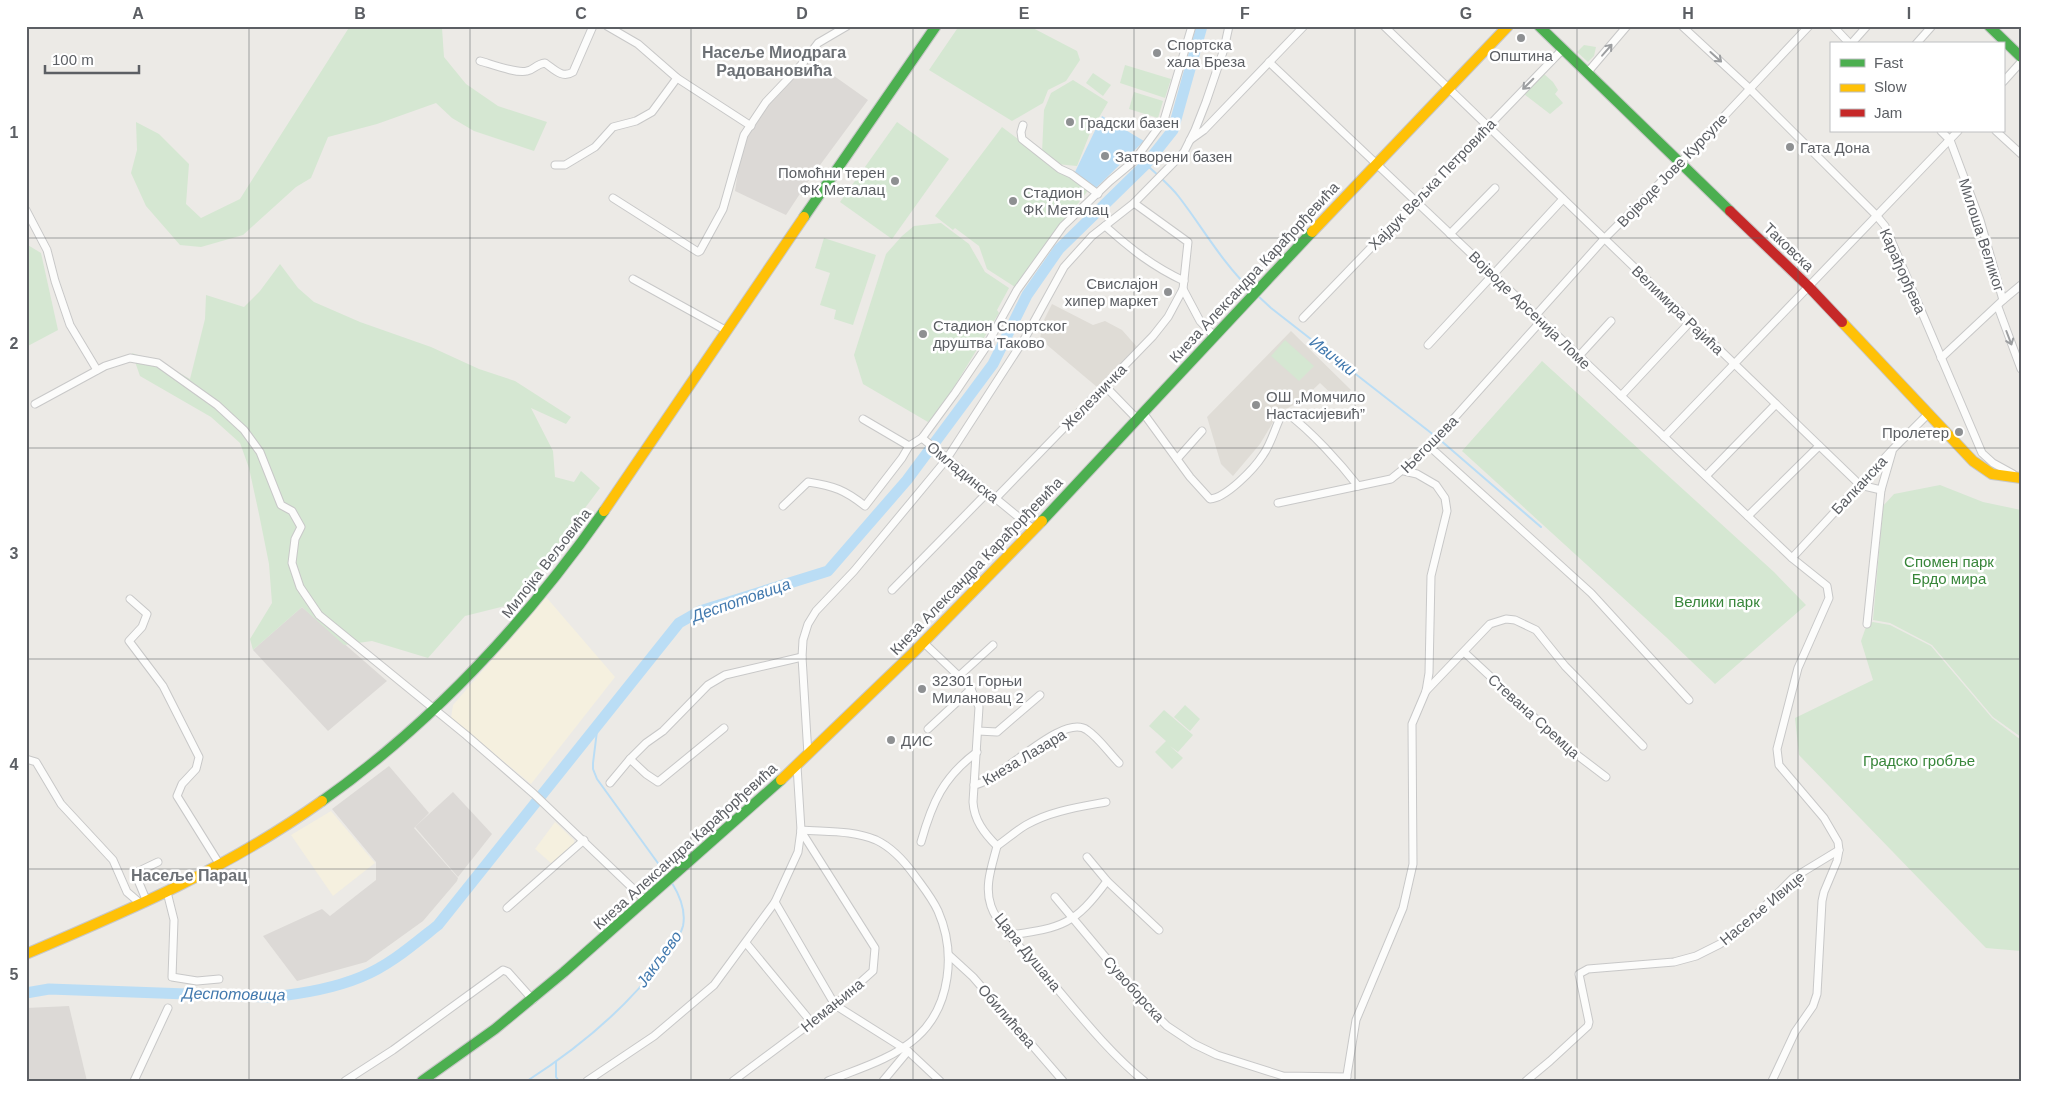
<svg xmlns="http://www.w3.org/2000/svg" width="2047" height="1107" font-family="Helvetica,sans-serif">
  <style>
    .commercial { fill: #f5f0df }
    .industrial { fill: #dcd9d6 }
    .education { fill: #dfdcd6 }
    .green { fill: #d5e7d2 }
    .water { fill: #baddf5 }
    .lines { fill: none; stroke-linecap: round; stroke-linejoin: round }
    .stream { stroke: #baddf5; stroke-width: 2 }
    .river { stroke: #baddf5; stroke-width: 11 }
    .street-casing { stroke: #c8c8c8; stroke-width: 9 }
    .fast-casing { stroke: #c7c7c7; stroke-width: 12 }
    .slow-casing { stroke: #c7c7c7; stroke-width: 12 }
    .jam-casing { stroke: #c7c7c7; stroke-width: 12 }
    .street { stroke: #fcfcfb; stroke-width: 7 }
    .fast { stroke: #4caf50; stroke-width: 10 }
    .slow { stroke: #ffc107; stroke-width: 10 }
    .jam { stroke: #c62828; stroke-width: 10 }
    .oneway { stroke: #9c9ea0 }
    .grid { fill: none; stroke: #5c5f64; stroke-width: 1; stroke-opacity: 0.55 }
    .poi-dot { fill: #8e9092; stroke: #fff; stroke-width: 2 }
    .labels { text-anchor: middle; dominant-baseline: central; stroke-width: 5; stroke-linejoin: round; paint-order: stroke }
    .poi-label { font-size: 15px; fill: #5c5f64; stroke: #fff; text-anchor: start }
    .street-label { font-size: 15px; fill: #5c5f64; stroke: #fff }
    .park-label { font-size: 15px; fill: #38863a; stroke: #fff }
    .neighbourhood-label { font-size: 16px; font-weight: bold; fill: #6d7176; stroke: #fff }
    .water-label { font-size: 16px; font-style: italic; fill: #4279ae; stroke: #fff }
    .neatline { fill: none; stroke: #5c5f64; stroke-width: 2 }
    .grid-label { font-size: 16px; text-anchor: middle; font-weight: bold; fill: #5c5f64 }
  </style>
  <rect width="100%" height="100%" fill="#eceae6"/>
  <g class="commercial">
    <path d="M546 597 615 677 531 784 451 718 453 705Z"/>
    <path d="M331 811 375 863 333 896 291 835Z"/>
    <path d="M555 822 574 840V845L552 864 535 849Z"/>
  </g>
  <g class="industrial">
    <path d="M813 61 868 100 809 180 786 215 735 191 743 138 791 75Z"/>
    <path d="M302 607 387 681 328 731 253 650Z"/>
    <path d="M389 766 429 813 414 828 458 878 457 881 423 921 366 962 297 981 263 936 322 909 330 916 376 880V862L332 809Z"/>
    <path d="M453 792 492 834 458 877 415 827Z"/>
    <path d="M69 1006 87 1081H26V1008Z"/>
  </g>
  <g class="education">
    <path d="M1052 304 1093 325 1105 321 1122 330 1137 347 1097 387 1040 339 1043 322Z"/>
    <path d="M1291 331 1351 390 1340 402 1320 383 1302 400 1288 408 1281 409 1260 444 1233 476 1221 464 1207 417Z"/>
  </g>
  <g class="green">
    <path d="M350 26H440L442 28 444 57 466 84 498 106 547 122 534 151 474 131 452 118 436 103 377 124 328 137 311 178 296 187 243 235 201 247 180 245 146 206 131 173 137 150 136 122 159 134 189 164 186 204 201 218 240 199Z"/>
    <path d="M959 26H1029L1077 51 1080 60 1066 81 1048 90 1043 103 1012 121 929 70Z"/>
    <path d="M1584 45 1596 47 1594 56 1588 62 1577 52Z"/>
    <path d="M1125 65 1171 79 1165 98 1120 83Z"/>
    <path d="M1093 73 1111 85 1103 96 1086 83Z"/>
    <path d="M1544 74 1553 82 1558 90 1555 94 1563 103 1550 114 1524 94Z"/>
    <path d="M1073 80 1108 102 1090 133 1077 166 1056 164 1042 153 1044 110 1051 93Z"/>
    <path d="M1134 92 1163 101 1158 118 1129 109Z"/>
    <path d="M897 122 949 159 892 239 840 202Z"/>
    <path d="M1002 127 1066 175 1089 189 1015 287 987 269 979 246 955 228 953 230 935 216Z"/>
    <path d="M941 223 969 244 985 272 1009 288 997 310 999 313 942 407 928 422 863 384 854 355 886 254 902 236 914 226Z"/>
    <path d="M824 238 876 255 853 325 834 319 836 310 820 305 830 273 815 268Z"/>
    <path d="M26 244 41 253 58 330 26 347Z"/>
    <path d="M280 264 298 288 314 302 360 322 431 347 479 369 515 381 571 417 566 424 531 408 553 451 555 477 574 482 581 471 600 488 513 604 465 616 428 658 372 641 344 645 302 607 253 650 250 639 272 603 269 564 259 514 249 468 240 443 211 417 140 376 132 353 164 364 190 379 205 319 206 295 244 307 260 291Z"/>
    <path d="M1285 340 1314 366 1299 381 1271 356Z"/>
    <path d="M1542 361 1774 572 1806 605 1715 684 1666 637 1462 451Z"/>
    <path d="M1940 485 1983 502 2021 510V737L1993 717 1932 645 1890 623 1873 620 1883 506 1894 494Z"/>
    <path d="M1873 622 1890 625 1931 646 1992 718 2021 740V951L1986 948 1799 755 1795 718 1873 680 1861 641 1867 624Z"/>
    <path d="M1185 705 1200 719 1190 731 1174 717Z"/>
    <path d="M1164 710 1193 735 1178 752 1170 746 1183 758 1172 769 1155 752 1166 741 1149 726Z"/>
  </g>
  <path class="water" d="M1102 116 1144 141 1096 188 1075 172Z"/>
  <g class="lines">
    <g class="stream">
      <path d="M1146 164C1157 175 1170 185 1179 197 1203 228 1223 264 1251 290"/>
      <path d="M1257 295 1271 308 1435 436"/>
      <path d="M1439 439 1541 527"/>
      <path d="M598 723 593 763V769L597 779 668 877"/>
      <path d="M556 1062V1077L559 1081"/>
      <path d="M527 1081C580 1047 626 1009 663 959 670 949 680 938 683 926 686 911 680 896 672 883"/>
    </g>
    <path class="river" d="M26 993 49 989 270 997C301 994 332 989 361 977 389 966 414 944 438 925L679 623 700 611 828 571 907 480 993 364 1027 295 1059 249 1146 164 1173 130 1202 26"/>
    <g class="street-casing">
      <g id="street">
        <path d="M607 26 638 44 677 78 751 126"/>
        <path d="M1384 26 1860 485 1881 490"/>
        <path d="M1682 26 1749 88 1876 215 1885 226 1982 453 1993 463 2013 474"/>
        <path d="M1833 26 1850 44"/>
        <path d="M1851 44 1867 26"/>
        <path d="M1916 44 1932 26"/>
        <path d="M480 61C491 64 517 74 527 71 534 70 536 64 545 63 554 69 562 79 573 72L593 26"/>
        <path d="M1269 62 1792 558 1827 586 1829 598 1798 668 1777 749 1779 765 1824 818 1838 842 1839 850 1837 861 1824 892 1822 901 1817 994 1813 1006 1795 1032 1772 1081"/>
        <path d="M1587 73 1627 26"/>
        <path d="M2003 82 2021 62"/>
        <path d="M1023 125 1021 132 1022 139 1060 169 1071 174 1098 194"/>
        <path d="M1941 131 1950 140 1980 220 2003 300 1941 358"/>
        <path d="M1996 131 2021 154"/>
        <path d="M1190 140 1204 130 1304 26"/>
        <path d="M555 165H565L595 147 613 127 636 121 652 112 677 78"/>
        <path d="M613 198 698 252 700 251 723 209 744 135 766 102 803 63 818 43 847 26"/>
        <path d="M26 210 47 250 55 281 70 325 97 370"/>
        <path d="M1105 226C1131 249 1152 266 1184 281"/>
        <path d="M1450 234 1495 188"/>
        <path d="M633 279 727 331"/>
        <path d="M1183 289 1200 321 1215 337"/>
        <path d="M2003 300 2021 285"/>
        <path d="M1998 307 2021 369"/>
        <path d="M1536 315 1604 239 1680 163 1809 26"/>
        <path d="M1303 318 1562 50"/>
        <path d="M1428 345 1563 199"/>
        <path d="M1579 356 1611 321"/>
        <path d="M1105 386 1138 420"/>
        <path d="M1621 396 1690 322"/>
        <path d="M35 404 105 366 130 358 158 363 217 405 244 430 260 452 281 505 292 511 301 527 295 539 292 563 300 587 319 615 466 735 534 794 646 901"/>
        <path d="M1144 414 1190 477 1210 499C1226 498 1254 469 1263 455 1271 444 1275 428 1281 416L1288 414C1312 432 1340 463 1358 486"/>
        <path d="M863 419 909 446"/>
        <path d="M1664 437 1958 131"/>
        <path d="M922 438 1033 529"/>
        <path d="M1429 446 1591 593 1689 700"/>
        <path d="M1177 459 1202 431"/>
        <path d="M1706 476 1776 404"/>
        <path d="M995 499 1153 336 1168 317 1183 289 1188 242 1134 203"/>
        <path d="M1278 503 1391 479 1422 454 1542 320"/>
        <path d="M783 506 808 482C834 486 845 490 865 506L902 458 909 446 922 438 955 393 984 350 1017 290 1063 226 1110 181 1134 161 1164 120 1192 26"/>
        <path d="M1748 516 1819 446"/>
        <path d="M1792 558 1893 449 1928 414"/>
        <path d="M892 590 988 492"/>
        <path d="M130 599 147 614 142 627 129 641 163 686 199 757 196 769 182 784 177 796 220 865"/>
        <path d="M1867 624 1881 490 1892 452"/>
        <path d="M923 642 965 682 971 689 979 707 973 802C974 820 984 833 997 846 992 866 984 886 991 906 998 927 1028 955 1043 972 1075 1009 1106 1050 1144 1081"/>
        <path d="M1464 652 1564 745 1606 777"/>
        <path d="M959 676 993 645"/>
        <path d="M1426 691 1490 624 1506 619 1515 620 1536 630 1565 666 1643 746"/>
        <path d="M928 729 971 689"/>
        <path d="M978 731 997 732 1040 695"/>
        <path d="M808 755 802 657 803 640 808 624 816 611 854 571 946 460 1025 338 1064 267 1092 236 1134 203 1184 152 1195 130 1206 102 1224 49 1229 26"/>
        <path d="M26 759 36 762 61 804 113 860 127 892 141 904"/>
        <path d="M630 759 646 743 663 731 708 685 725 675 802 657"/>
        <path d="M610 783 630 759 646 774 658 782 724 728"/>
        <path d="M974 785C999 782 1062 712 1087 730 1099 738 1109 753 1119 763"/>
        <path d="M801 830C825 832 853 830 876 840 891 847 905 862 915 876 923 887 932 898 938 911 956 952 951 1006 917 1037 893 1059 858 1069 828 1081"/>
        <path d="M921 842C932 803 943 777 977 752"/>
        <path d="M997 846C1007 839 1016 831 1026 825 1050 811 1079 807 1106 802"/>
        <path d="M1087 857 1107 881 1159 930"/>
        <path d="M167 892 174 920 172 977 197 981 219 979"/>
        <path d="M1055 897 1144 1003 1167 1026 1194 1044 1217 1055 1283 1076 1347 1077"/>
        <path d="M147 902 135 873 158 862"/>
        <path d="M775 902 835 1005 908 1051 883 1081"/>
        <path d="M507 908 584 840"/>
        <path d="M1010 935C1063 928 1075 924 1107 881"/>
        <path d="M746 943 812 1023"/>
        <path d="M949 955 973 977 1063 1081"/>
        <path d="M908 1051 940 1081"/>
        <path d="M134 1081 168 1008"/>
        <path d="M345 1081 393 1050 503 970 508 972 533 1000"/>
        <path d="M587 1081 654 1036 714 985 775 902 798 852 801 830 797 766"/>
        <path d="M733 1081 835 1005 873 971 875 948 801 831"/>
        <path d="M1346 1081 1356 1020 1403 908 1413 864 1412 724 1426 691 1429 673 1431 576 1447 511 1445 498 1436 485 1417 474 1404 471"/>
        <path d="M1526 1081 1550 1061 1588 1026 1589 1022 1579 974 1588 969 1674 962 1696 956 1720 944 1751 920 1793 878 1839 850"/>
      </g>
    </g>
    <g class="fast-casing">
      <g id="fast">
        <path d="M1539 26 1730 211"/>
        <path d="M1989 26 2021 57"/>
        <path d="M804 217 936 26"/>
        <path d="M1042 521 1312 232"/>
        <path d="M322 801C434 722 525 623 604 511"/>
        <path d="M422 1081 495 1029 564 972 781 780"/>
      </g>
    </g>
    <g class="slow-casing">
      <g id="slow">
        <path d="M1312 232 1508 26"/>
        <path d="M1842 322 1973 461 1992 474 2021 478"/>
        <path d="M604 511 804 217"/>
        <path d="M781 780 913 653 1042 521"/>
        <path d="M26 954C132 909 228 868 322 801"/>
      </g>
    </g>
    <g class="jam-casing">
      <path id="jam" d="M1730 211 1808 286 1842 322"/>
    </g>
    <use href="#street" class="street"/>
    <use href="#fast" class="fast"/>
    <use href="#slow" class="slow"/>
    <use href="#jam" class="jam"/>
  </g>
  <defs><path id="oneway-shaft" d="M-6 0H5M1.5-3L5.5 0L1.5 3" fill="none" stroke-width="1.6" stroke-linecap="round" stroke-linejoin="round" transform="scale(1.25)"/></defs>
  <g class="oneway">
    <use href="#oneway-shaft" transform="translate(1607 50) rotate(-49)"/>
    <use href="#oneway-shaft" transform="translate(1716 57) rotate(42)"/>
    <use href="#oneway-shaft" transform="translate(1528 84) rotate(135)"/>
    <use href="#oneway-shaft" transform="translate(2009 338) rotate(69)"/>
  </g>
  <path class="grid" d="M249 26V1081M470 26V1081M691 26V1081M913 26V1081M1134 26V1081M1355 26V1081M1577 26V1081M1798 26V1081M26 238H2021M26 448H2021M26 659H2021M26 869H2021"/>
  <g class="poi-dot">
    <circle cx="1521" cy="38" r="5"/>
    <circle cx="1157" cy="53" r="5"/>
    <circle cx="1070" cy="122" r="5"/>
    <circle cx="1790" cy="147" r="5"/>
    <circle cx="1105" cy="156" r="5"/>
    <circle cx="895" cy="181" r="5"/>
    <circle cx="1013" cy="201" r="5"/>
    <circle cx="1168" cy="292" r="5"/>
    <circle cx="923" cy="334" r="5"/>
    <circle cx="1256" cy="405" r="5"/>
    <circle cx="1959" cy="432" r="5"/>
    <circle cx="922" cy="689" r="5"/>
    <circle cx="891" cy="740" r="5"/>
  </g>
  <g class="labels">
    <g class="poi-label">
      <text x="1167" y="44">Спортска<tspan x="1167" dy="17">хала Бреза</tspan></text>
      <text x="1521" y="55" text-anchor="middle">Општина</text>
      <text x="1080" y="122">Градски базен</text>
      <text x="1800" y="147">Гата Дона</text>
      <text x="1115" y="156">Затворени базен</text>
      <text x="885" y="172" text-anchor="end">Помоћни терен<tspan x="885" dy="17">ФК Металац</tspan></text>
      <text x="1023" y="192">Стадион<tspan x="1023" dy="17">ФК Металац</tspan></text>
      <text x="1158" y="283" text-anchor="end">Свислајон<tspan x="1158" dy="17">хипер маркет</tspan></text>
      <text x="933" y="325">Стадион Спортског<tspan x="933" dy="17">друштва Таково</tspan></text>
      <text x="1266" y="396">ОШ „Момчило<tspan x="1266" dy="17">Настасијевић”</tspan></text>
      <text x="1949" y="432" text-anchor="end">Пролетер</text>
      <text x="932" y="680">32301 Горњи<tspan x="932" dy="17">Милановац 2</tspan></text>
      <text x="901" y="740">ДИС</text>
    </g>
    <g class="street-label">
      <text transform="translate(1672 170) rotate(-46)">Војводе Јове Курсуле</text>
      <text transform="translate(1432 184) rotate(-46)">Хајдук Вељка Петровића</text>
      <text transform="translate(1982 235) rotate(72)">Милоша Великог</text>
      <text transform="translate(1789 247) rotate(44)">Таковска</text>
      <text transform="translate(1903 271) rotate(66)">Карађорђева</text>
      <text transform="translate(1254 272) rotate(-47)">Кнеза Александра Карађорђевића</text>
      <text transform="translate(1530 310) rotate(44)">Војводе Арсенија Ломе</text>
      <text transform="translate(1678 310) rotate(44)">Велимира Рајића</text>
      <text transform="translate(1094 397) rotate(-46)">Железничка</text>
      <text transform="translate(1429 444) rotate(-45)">Његошева</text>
      <text transform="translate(963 472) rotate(39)">Омладинска</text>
      <text transform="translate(1859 485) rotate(-47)">Балканска</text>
      <text transform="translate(546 563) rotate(-52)">Милојка Вељовића</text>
      <text transform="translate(976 566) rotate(-46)">Кнеза Александра Карађорђевића</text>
      <text transform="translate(1534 716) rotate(42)">Стевана Сремца</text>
      <text transform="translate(1024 757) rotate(-31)">Кнеза Лазара</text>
      <text transform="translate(685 846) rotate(-42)">Кнеза Александра Карађорђевића</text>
      <text transform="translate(1762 908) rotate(-40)">Насеље Ивице</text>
      <text transform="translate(1028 952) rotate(51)">Цара Душана</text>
      <text transform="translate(1134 989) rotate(48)">Сувоборска</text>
      <text transform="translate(832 1005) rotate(-39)">Немањина</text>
      <text transform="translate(1007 1016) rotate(49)">Обилићева</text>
    </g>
    <g class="park-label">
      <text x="1949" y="561">Спомен парк<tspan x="1949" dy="17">Брдо мира</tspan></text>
      <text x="1717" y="601">Велики парк</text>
      <text x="1919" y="760">Градско гробље</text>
    </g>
    <g class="neighbourhood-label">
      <text x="774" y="52">Насеље Миодрага<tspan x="774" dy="18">Радовановића</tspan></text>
      <text x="189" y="875">Насеље Парац</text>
    </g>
    <g class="water-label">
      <text transform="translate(1333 356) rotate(38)">Ивички</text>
      <text transform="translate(741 600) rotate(-19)">Деспотовица</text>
      <text transform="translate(659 959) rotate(-54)">Јакљево</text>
      <text transform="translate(234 994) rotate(1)">Деспотовица</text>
    </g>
  </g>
  <rect width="2047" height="1107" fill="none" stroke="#ffffff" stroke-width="55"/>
  <rect x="1830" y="42" width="175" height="90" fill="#ffffff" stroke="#bebfc1"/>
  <rect x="1840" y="59" width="25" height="8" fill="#4caf50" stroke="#bebfc1"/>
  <text x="1874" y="68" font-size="15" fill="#5c5f64">Fast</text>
  <rect x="1840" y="84" width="25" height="8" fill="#ffc107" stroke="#bebfc1"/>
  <text x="1874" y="92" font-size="15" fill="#5c5f64">Slow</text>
  <rect x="1840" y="109" width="25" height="8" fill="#c62828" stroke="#bebfc1"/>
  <text x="1874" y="118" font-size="15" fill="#5c5f64">Jam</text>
  <path d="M45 65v8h94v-8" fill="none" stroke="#5c5f64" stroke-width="2.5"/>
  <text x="52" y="65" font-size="15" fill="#5c5f64" stroke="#ffffff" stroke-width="4" paint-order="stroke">100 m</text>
  <rect x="28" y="28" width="1992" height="1052" class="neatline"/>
  <g class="grid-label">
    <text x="138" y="19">A</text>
    <text x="360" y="19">B</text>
    <text x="581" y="19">C</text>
    <text x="802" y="19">D</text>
    <text x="1024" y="19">E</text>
    <text x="1245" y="19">F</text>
    <text x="1466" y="19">G</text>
    <text x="1688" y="19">H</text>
    <text x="1909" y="19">I</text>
    <text x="14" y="138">1</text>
    <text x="14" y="349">2</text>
    <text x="14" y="559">3</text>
    <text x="14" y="770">4</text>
    <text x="14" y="980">5</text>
  </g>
</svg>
